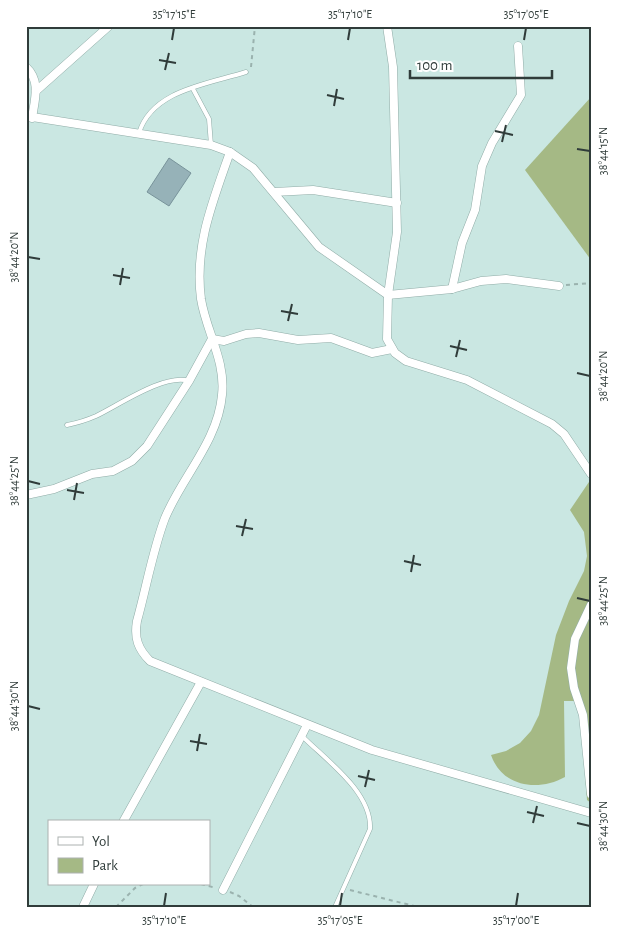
<svg xmlns="http://www.w3.org/2000/svg" width="617" height="933" font-family="'Alegreya Sans',sans-serif">
  <style>
    .green { fill: #a5b985 }
    .building { fill: #96b2b8; stroke: #78939a }
    .lines { fill: none; stroke-linecap: round; stroke-linejoin: round }
    .service-casing { stroke: #90aca7; stroke-width: 5 }
    .minor-casing { stroke: #90aca7; stroke-width: 9 }
    .path { stroke: #9ab2ae; stroke-width: 2; stroke-dasharray: 4 4; stroke-linecap: butt }
    .service { stroke: #fff; stroke-width: 4 }
    .minor { stroke: #fff; stroke-width: 8 }
    .ticks { fill: none; stroke: #303c3a; stroke-width: 2 }
    .neatline { fill: none; stroke: #303c3a; stroke-width: 2 }
    .ticks-label { font-size: 12px; text-anchor: middle; fill: #303c3a }
  </style>
  <rect width="100%" height="100%" fill="#cae7e2"/>
  <g class="green">
    <path d="M591 97V260L525 170Z"/>
    <path d="M591 479V803L587 800 580 701H564L565 777C538 792 502 787 491 755L506 751 520 743 531 731 539 715 556 635 569 601 584 571 587 556 584 532 570 510Z"/>
  </g>
  <path class="building" d="M169 158 191 173 169 206 147 192Z"/>
  <g class="lines">
    <g class="service-casing">
      <g id="service">
        <path d="M193 89 209 119 211 145"/>
        <path d="M139 133C152 90 208 84 246 72"/>
        <path d="M67 425C77 423 87 420 96 416 119 405 165 373 189 381"/>
        <path d="M302 736C326 760 372 792 370 829L335 907"/>
      </g>
    </g>
    <g class="minor-casing">
      <g id="minor">
        <path d="M387 26 393 67 397 232 388 295 387 339 395 353 406 361 467 380 552 424 564 434 591 474"/>
        <path d="M26 67C41 81 35 99 32 118"/>
        <path d="M36 91 109 26"/>
        <path d="M26 116 211 145 230 152 253 168 319 247 388 295 452 289 481 281 506 279 559 286"/>
        <path d="M230 152C213 201 194 246 201 299 206 331 226 361 222 395 218 441 182 477 165 518 153 549 146 589 137 621 134 638 138 649 150 661L372 750 591 813"/>
        <path d="M274 192 313 190 397 203"/>
        <path d="M452 289 462 243 475 210 482 166 492 143 521 95 518 46"/>
        <path d="M26 495 54 489 92 474 113 471 132 461 147 446 189 381 212 339 224 341 246 334 259 333 298 340 331 338 372 353 392 349"/>
        <path d="M591 605 575 639 571 668 574 688 583 715 591 794"/>
        <path d="M123 822 201 682"/>
        <path d="M223 890 307 725"/>
        <path d="M83 907 94 884"/>
      </g>
    </g>
    <g class="path">
      <path d="M251 67 255 26"/>
      <path d="M566 285 591 283"/>
      <path d="M201 884 216 888"/>
      <path d="M350 890 418 907"/>
      <path d="M230 892 239 896 253 907"/>
      <path d="M116 907 135 888 143 884"/>
    </g>
    <use href="#service" class="service"/>
    <use href="#minor" class="minor"/>
  </g>
  <path class="ticks" d="M172 40 174 28M348 40 350 28M524 40 526 28M159 60 176 63M165 70 169 53M327 95 344 99M334 106 337 89M495 131 513 135M502 142 506 125M577 149 590 151M28 257 40 259M113 275 130 278M120 285 123 268M281 311 298 314M288 321 292 304M450 346 467 350M456 357 460 340M577 373 590 376M28 481 40 484M67 490 84 493M74 500 77 483M236 526 253 529M242 536 246 519M404 561 421 565M411 572 414 555M577 598 590 601M28 706 40 709M190 741 207 744M197 751 200 734M358 776 375 780M365 787 369 770M527 812 544 816M533 823 537 806M577 823 590 826M164 906 166 893M340 906 342 893M516 906 518 893"/>
  <rect width="617" height="933" fill="none" stroke="#ffffff" stroke-width="55"/>
  <rect x="48" y="820" width="162" height="65" fill="#ffffff" stroke="#acb1b0"/>
  <rect x="58" y="837" width="25" height="8" fill="#ffffff" stroke="#acb1b0"/>
  <text x="92" y="846" font-size="15" fill="#303c3a">Yol</text>
  <rect x="58" y="858" width="25" height="15" fill="#a5b985" stroke="#acb1b0"/>
  <text x="92" y="870" font-size="15" fill="#303c3a">Park</text>
  <path d="M410 70v8h142v-8" fill="none" stroke="#303c3a" stroke-width="2.5"/>
  <text x="417" y="70" font-size="15" fill="#303c3a" stroke="#ffffff" stroke-width="4" paint-order="stroke">100 m</text>
  <rect x="28" y="28" width="562" height="878" class="neatline"/>
  <g class="ticks-label">
    <text x="174" y="18">35°17'15"E</text>
    <text x="350" y="18">35°17'10"E</text>
    <text x="526" y="18">35°17'05"E</text>
    <text transform="translate(603 151) rotate(-90)" y="4">38°44'15"N</text>
    <text transform="translate(14 257) rotate(-90)" y="4">38°44'20"N</text>
    <text transform="translate(603 376) rotate(-90)" y="4">38°44'20"N</text>
    <text transform="translate(14 481) rotate(-90)" y="4">38°44'25"N</text>
    <text transform="translate(603 601) rotate(-90)" y="4">38°44'25"N</text>
    <text transform="translate(14 706) rotate(-90)" y="4">38°44'30"N</text>
    <text transform="translate(603 826) rotate(-90)" y="4">38°44'30"N</text>
    <text x="164" y="924">35°17'10"E</text>
    <text x="340" y="924">35°17'05"E</text>
    <text x="516" y="924">35°17'00"E</text>
  </g>
</svg>
